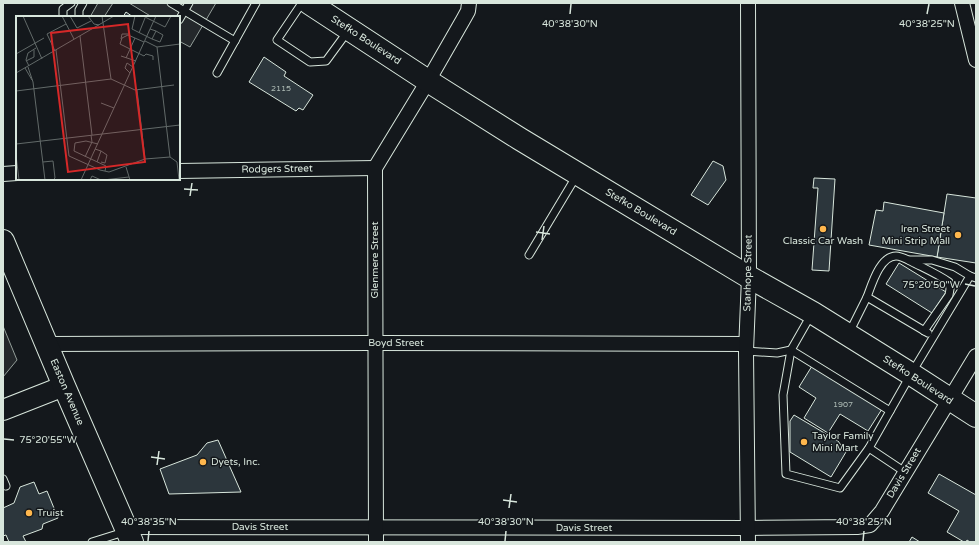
<svg xmlns="http://www.w3.org/2000/svg" width="979" height="545" font-family="'Varela Round',sans-serif">
  <style>
    .parking { fill: #24282b; stroke: #939e99 }
    .building { fill: #2c363c; stroke: #d8e6dc }
    .lines { fill: none; stroke-linecap: round; stroke-linejoin: round }
    .lane-casing { stroke: #d8e6dc; stroke-width: 9 }
    .street-casing { stroke: #d8e6dc; stroke-width: 16 }
    .secondary-casing { stroke: #d8e6dc; stroke-width: 22 }
    .primary-casing { stroke: #d8e6dc; stroke-width: 24 }
    .lane { stroke: #14181c; stroke-width: 7 }
    .street { stroke: #14181c; stroke-width: 14 }
    .secondary { stroke: #14181c; stroke-width: 20 }
    .primary { stroke: #14181c; stroke-width: 22 }
    .ticks { fill: none; stroke: #d8e6dc; stroke-width: 1.5 }
    .poi-dot { fill: #ffb74d; stroke: #14181c; stroke-width: 1.5 }
    .labels { text-anchor: middle; dominant-baseline: central; stroke-width: 3; stroke-linejoin: round; paint-order: stroke }
    .number-label { font-size: 8px; fill: #adbab4 }
    .street-label { font-size: 10px; fill: #d8e6dc; stroke: #14181c }
    .poi-label { font-size: 10px; fill: #d8e6dc; stroke: #14181c; text-anchor: start }
    .inset-road { fill: none; stroke: #626a69; stroke-width: 1 }
    .view { fill: #d62828; fill-opacity: 0.15; stroke: #d62828; stroke-width: 2 }
    .inset-edge { fill: none; stroke: #d8e6dc; stroke-width: 2 }
    .ticks-label { font-size: 10px; text-anchor: middle; fill: #d8e6dc; stroke: #14181c; stroke-width: 3; stroke-linejoin: round; paint-order: stroke }
  </style>
  <rect width="100%" height="100%" fill="#14181c"/>
  <g class="parking">
    <path d="M98 3H113L104 17H90Z"/>
    <path d="M129 3H216L190 47 179 41V17H152Z"/>
    <path d="M3 326 17 360 3 377Z"/>
  </g>
  <g class="building">
    <path d="M126 12 133 17H123Z"/>
    <path d="M264 57 286 72 284 76 313 95 303 110 299 108 296 111 249 82Z"/>
    <path d="M713 161 723 166 726 180 708 205 691 195Z"/>
    <path d="M814 178 835 179 829 271 812 270 818 188H813Z"/>
    <path d="M947 194 976 198V263L937 257Z"/>
    <path d="M884 202 944 213 937 257 869 245 876 210 883 211Z"/>
    <path d="M899 263 946 292 932 313 886 284Z"/>
    <path d="M812 366 882 409 868 431 840 414 828 433 804 418 816 398 799 387Z"/>
    <path d="M794 415 838 441 846 452 831 477 790 452V421Z"/>
    <path d="M218 440 241 492 169 494 160 469 197 455 207 443Z"/>
    <path d="M939 474 976 495V542H970L967 540 966 542H964L947 532 959 511 928 493Z"/>
    <path d="M34 482 39 494 47 491 58 518 43 524 42 529 23 536 26 542H9L6 535 3 536V508L14 503 20 487Z"/>
    <path d="M912 537 920 542H909Z"/>
  </g>
  <g class="lines">
    <g class="lane-casing">
      <g id="lane">
        <path d="M171 3 235 41"/>
        <path d="M302 3 277 40 310 62 326 61 348 31"/>
        <path d="M63 17V9L71 3"/>
        <path d="M79 17V10L83 3"/>
        <path d="M179 20 189 3"/>
        <path d="M217 73 256 3"/>
        <path d="M529 255 577 175"/>
        <path d="M909 260H932L955 267 970 276"/>
        <path d="M867 297C872 284 880 256 896 256 903 256 911 262 916 264 928 270 939 275 949 282L950 289 949 295 924 331"/>
        <path d="M811 315 791 350 783 395 786 474 840 488 869 448 911 374 970 276 976 278"/>
        <path d="M849 333 867 297 928 333"/>
        <path d="M746 351 777 353 791 350 890 411"/>
        <path d="M869 448 905 472"/>
        <path d="M3 479 6 486"/>
        <path d="M92 542 124 532"/>
      </g>
    </g>
    <g class="street-casing">
      <g id="street">
        <path d="M962 3 976 60"/>
        <path d="M179 171 375 168"/>
        <path d="M3 174 17 173"/>
        <path d="M46 344 375 343 746 344"/>
        <path d="M126 527 748 528 857 527 870 525 882 511 976 356"/>
        <path d="M376 542 375 168 428 81 463 20 468 11 469 3"/>
        <path d="M748 542 746 351 749 277 748 3"/>
      </g>
    </g>
    <g class="secondary-casing">
      <path id="secondary" d="M3 410 64 386"/>
    </g>
    <g class="primary-casing">
      <g id="primary">
        <path d="M309 3 428 81 520 139 749 277 813 313 911 374 976 416"/>
        <path d="M3 241 64 386 132 542"/>
      </g>
    </g>
    <use href="#lane" class="lane"/>
    <use href="#street" class="street"/>
    <use href="#secondary" class="secondary"/>
    <use href="#primary" class="primary"/>
  </g>
  <path class="ticks" d="M570 14 571 4M927 14 929 4M184 189 198 190M190 196 192 183M536 232 550 234M542 240 544 226M965 284 975 286M4 439 14 440M151 457 165 459M157 465 159 451M503 500 517 502M509 508 511 494M148 541 149 531M505 541 506 531M863 541 864 531"/>
  <g class="poi-dot">
    <circle cx="823" cy="229" r="4"/>
    <circle cx="958" cy="235" r="4"/>
    <circle cx="804" cy="442" r="4"/>
    <circle cx="203" cy="462" r="4"/>
    <circle cx="29" cy="513" r="4"/>
  </g>
  <g class="labels">
    <g class="number-label">
      <text x="281" y="88">2115</text>
      <text x="843" y="404">1907</text>
    </g>
    <g class="street-label">
      <text transform="translate(366 40) rotate(33)">Stefko Boulevard</text>
      <text transform="translate(277 169) rotate(-1)">Rodgers Street</text>
      <text transform="translate(641 212) rotate(31)">Stefko Boulevard</text>
      <text transform="translate(375 260) rotate(-90)">Glenmere Street</text>
      <text transform="translate(748 273) rotate(-89)">Stanhope Street</text>
      <text x="396" y="343">Boyd Street</text>
      <text transform="translate(918 380) rotate(33)">Stefko Boulevard</text>
      <text transform="translate(67 392) rotate(67)">Easton Avenue</text>
      <text transform="translate(904 473) rotate(-59)">Davis Street</text>
      <text x="260" y="527">Davis Street</text>
      <text x="584" y="528">Davis Street</text>
    </g>
    <g class="poi-label">
      <text x="950" y="229" text-anchor="end">Iren Street<tspan x="950" dy="12">Mini Strip Mall</tspan></text>
      <text x="823" y="241" text-anchor="middle">Classic Car Wash</text>
      <text x="812" y="436">Taylor Family<tspan x="812" dy="12">Mini Mart</tspan></text>
      <text x="211" y="462">Dyets, Inc.</text>
      <text x="37" y="513">Truist</text>
    </g>
  </g>
  <g transform="translate(16 16)">
    <rect width="164" height="164" fill="#14181c"/>
    <path class="inset-road" d="M7 0 26 43M46 0 58 23M54 0 61 12 75 5M72 0 78 8 83 9M86 0 95 63M119 0 116 13 136 23M127 0 149 11 155 0M134 13 140 15 147 19 144 26 136 23 140 15M123 17 129 2M31 18 50 8M31 18 39 35M64 20 76 119M105 23 106 18H113M129 25 141 31 164 28M128 26 112 19 106 22 104 28 128 40 130 38 137 40V44M141 31 154 141M40 34 53 140 84 154 93 156 129 143 154 141M0 38 28 22M105 40 120 45M110 42 119 22M10 45 18 41V34M13 50 10 44 12 37 20 32M12 51 17 66 29 164M9 52 16 64M0 57 98 0M114 57 109 52 111 47 117 51M121 74 129 143M0 75 95 63 119 74 158 69M85 87 98 92M0 128 164 109M82 128 70 125 59 127 58 135 90 150 89 155M79 133 85 135 81 146M85 135 91 139 89 147 85 146M0 139 3 164M69 141 76 126 75 119M154 141 161 146 163 164M27 146 37 145 39 162 37 164M110 151 114 164M65 164 140 0M74 164 76 160 85 164M87 164 113 161"/>
    <path class="view" d="M112 8 129 146 52 156 35 17Z"/>
    <rect width="164" height="164" class="inset-edge"/>
  </g>
  <g class="ticks-label">
    <text x="570" y="27">40°38'30"N</text>
    <text x="927" y="27">40°38'25"N</text>
    <text x="931" y="288">75°20'50"W</text>
    <text x="48" y="443">75°20'55"W</text>
    <text x="149" y="525">40°38'35"N</text>
    <text x="506" y="525">40°38'30"N</text>
    <text x="864" y="525">40°38'25"N</text>
  </g>
  <rect width="979" height="545" fill="none" stroke="#d8e6dc" stroke-width="8"/>
</svg>
